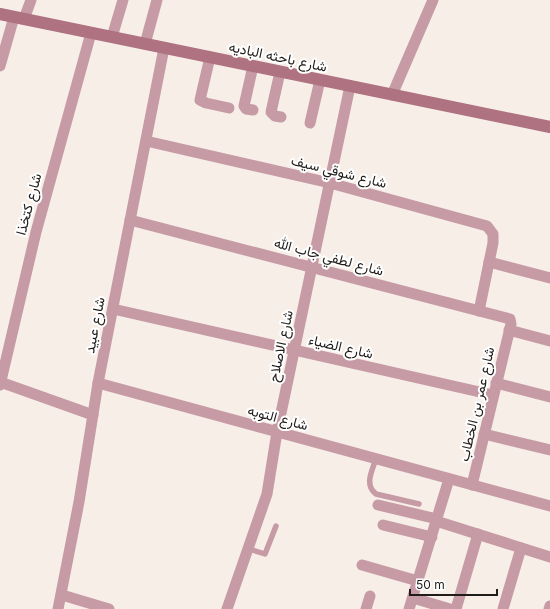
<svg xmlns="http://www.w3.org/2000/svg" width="550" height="609" font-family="Inter,Vazirmatn,sans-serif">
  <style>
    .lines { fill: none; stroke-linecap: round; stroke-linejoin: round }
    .lane { stroke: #c69ba5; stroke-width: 5.5 }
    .street { stroke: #c69ba5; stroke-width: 11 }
    .secondary { stroke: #ae7281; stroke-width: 12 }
    .labels { text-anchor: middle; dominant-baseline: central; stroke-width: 4; stroke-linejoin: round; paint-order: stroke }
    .street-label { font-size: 14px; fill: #1f1c1a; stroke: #fff }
  </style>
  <rect width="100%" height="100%" fill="#f7eee7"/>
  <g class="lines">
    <g class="lane">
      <path d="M376 459C372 471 364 485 376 494L419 504"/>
      <path d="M249 549 265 554 276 526"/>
    </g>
    <g class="street">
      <path d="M24 19 31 0"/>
      <path d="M112 37 123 0"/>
      <path d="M145 44 157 0"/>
      <path d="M210 57 200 100 206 103 229 108"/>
      <path d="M0 66 14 17"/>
      <path d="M253 66 244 106 246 109 253 110"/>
      <path d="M280 72 271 112 275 116 281 117"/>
      <path d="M392 95 433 0"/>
      <path d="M310 123 320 80"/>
      <path d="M146 141 330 183 487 226 493 234V243L479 311"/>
      <path d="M130 220 510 319 511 324 472 485"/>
      <path d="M489 262 550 278"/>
      <path d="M113 309 493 395"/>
      <path d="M509 330 550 341"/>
      <path d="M0 382 93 415"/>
      <path d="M98 383 550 506"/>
      <path d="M496 383 550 397"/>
      <path d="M0 385 36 232 91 33"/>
      <path d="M484 434 550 450"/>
      <path d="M378 505 437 519"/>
      <path d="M436 521 550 557"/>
      <path d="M383 525 432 537"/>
      <path d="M362 565 418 581"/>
      <path d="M62 595 109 609"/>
      <path d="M413 598 450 609"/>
      <path d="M58 609 79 502 98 383 164 48"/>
      <path d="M227 609 267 494 277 432 350 86"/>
      <path d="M366 609 370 596"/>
      <path d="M409 609 449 479"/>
      <path d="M456 609 478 534"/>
      <path d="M503 609 521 548"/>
      <path d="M549 609 550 606"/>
    </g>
    <path class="secondary" d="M0 14 550 127"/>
  </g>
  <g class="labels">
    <g class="street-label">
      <text transform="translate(278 56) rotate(12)">شارع باحثه الباديه</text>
      <text transform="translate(339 171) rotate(14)">شارع شوقي سيف</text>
      <text transform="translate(28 204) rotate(-75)">شارع كتخذا</text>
      <text transform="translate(329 256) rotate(15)">شارع لطفي جاب الله</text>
      <text transform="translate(94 325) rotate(-79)">شارع عبيد</text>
      <text transform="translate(280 346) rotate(-78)">شارع الاصلاح</text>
      <text transform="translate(341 346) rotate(13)">شارع الضياء</text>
      <text transform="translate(476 404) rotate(-77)">شارع عمر بن الخطاب</text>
      <text transform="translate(278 417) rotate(15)">شارع التوبه</text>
    </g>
  </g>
  <path d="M410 589v6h87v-6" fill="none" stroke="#1f1c1a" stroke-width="2"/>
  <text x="416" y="589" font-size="12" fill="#1f1c1a" stroke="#ffffff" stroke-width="3" paint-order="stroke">50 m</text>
</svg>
